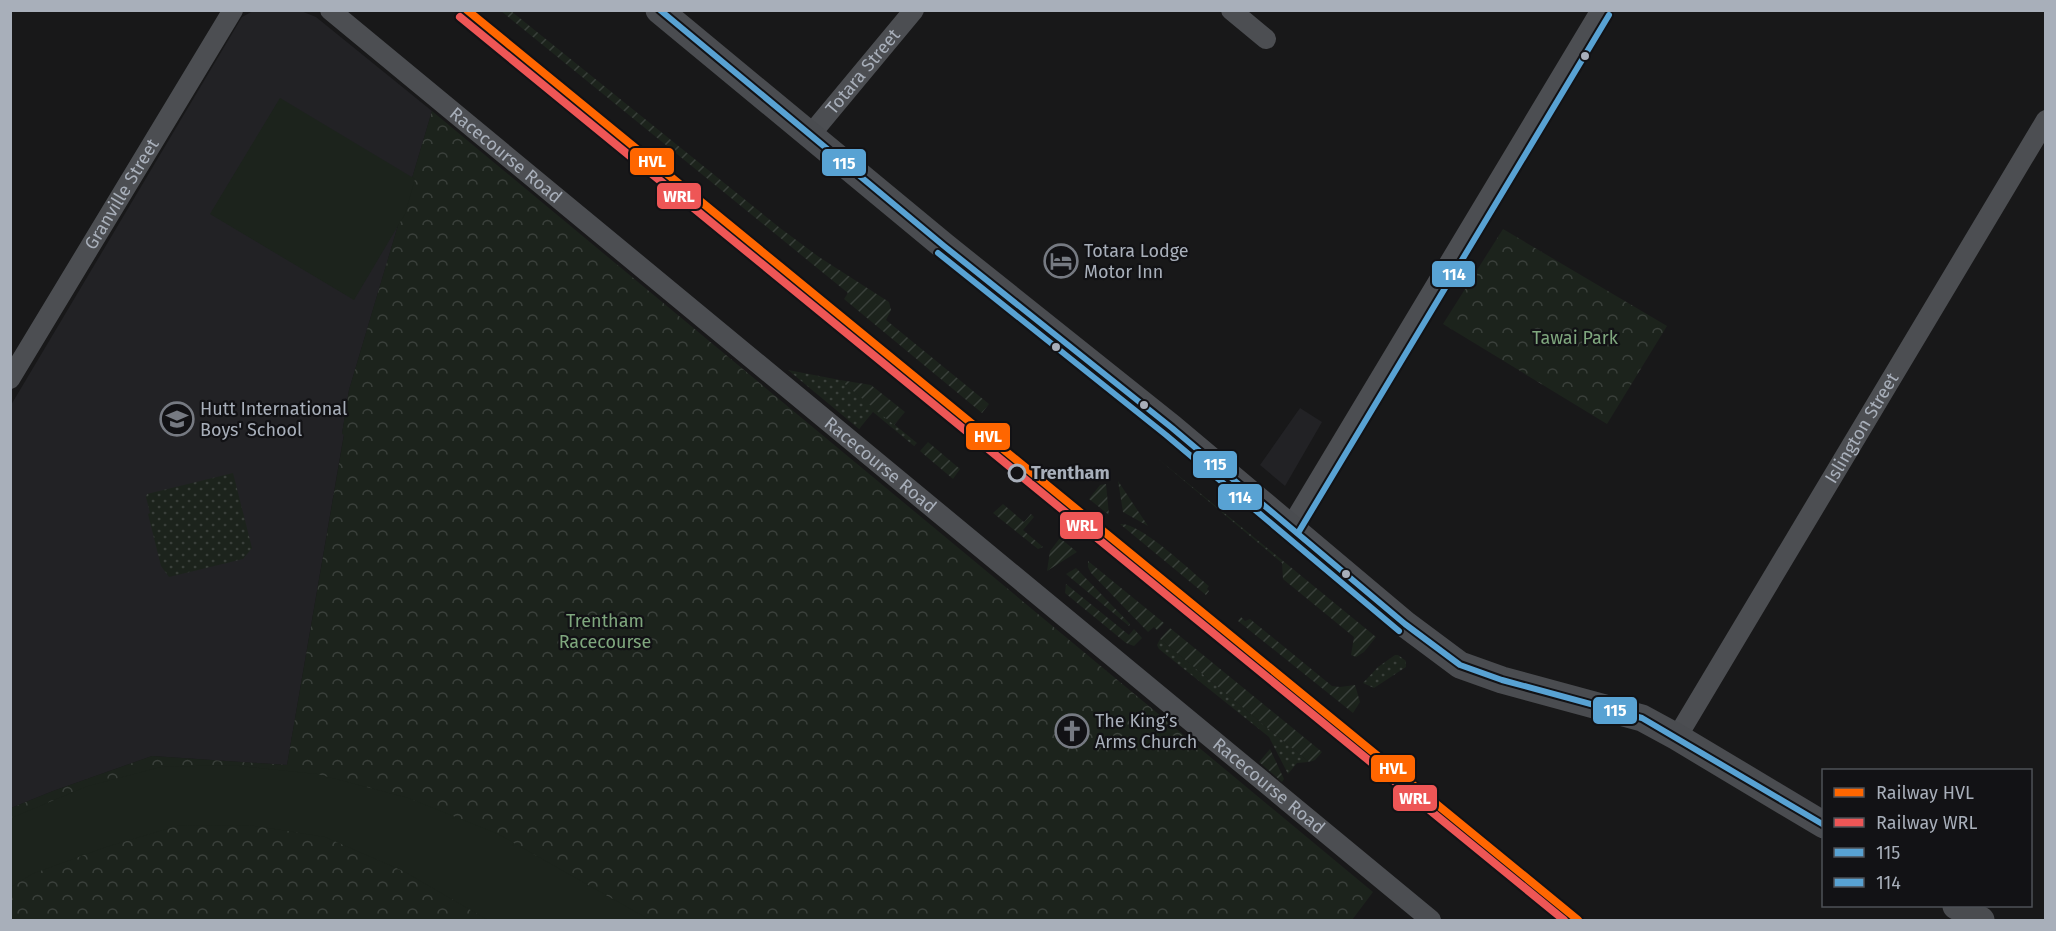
<svg xmlns="http://www.w3.org/2000/svg" width="2056" height="931" font-family="'Fira Sans',sans-serif">
  <style>
    .built { fill: #222225 }
    .grass { fill: url(#grass-dots) }
    .park { fill: url(#park-crowns) }
    .garden { fill: url(#garden-furrows) }
    .pitch { fill: #1c231c }
    .lines { fill: none; stroke-linecap: round; stroke-linejoin: round }
    .street { stroke: #4c4e52; stroke-width: 20 }
    .secondary { stroke: #4a4c50; stroke-width: 27 }
    .rail { stroke: #4c4e51; stroke-width: 4.5; stroke-dasharray: 8 6; stroke-linecap: butt }
    .bus-1-casing { stroke: #121215; stroke-width: 10 }
    .bus-2-casing { stroke: #121215; stroke-width: 10 }
    .bus-1 { stroke: #58a2d3; stroke-width: 6 }
    .bus-2 { stroke: #58a2d3; stroke-width: 6 }
    .rail-1-casing { stroke: #121215; stroke-width: 12 }
    .rail-2-casing { stroke: #121215; stroke-width: 12 }
    .rail-1 { stroke: #f60; stroke-width: 8 }
    .rail-2 { stroke: #ee5656; stroke-width: 8 }
    .bus-dot { fill: #a8afba; stroke: #121215; stroke-width: 2 }
    .stop-dot { fill: #121215; stroke: #a8afba; stroke-width: 3 }
    .labels { text-anchor: middle; dominant-baseline: central; stroke-width: 4.5; stroke-linejoin: round; paint-order: stroke }
    .street-label { font-size: 18px; fill: #a8afba; stroke: #121215 }
    .poi-label { font-size: 18px; fill: #a8afba; stroke: #121215; text-anchor: start }
    .park-label { font-size: 18px; fill: #7fa77e; stroke: #121215 }
    .stop-label { font-size: 18px; font-weight: bold; fill: #a8afba; stroke: #121215; text-anchor: start }
    .line-badge { stroke: #121215; stroke-width: 2 }
    .badge-label { font-size: 16px; text-anchor: middle; font-weight: bold; fill: #fff }
  </style>
  <defs>
    <pattern id="grass-dots" width="8" height="8" patternUnits="userSpaceOnUse" patternTransform="scale(1.5)"><rect width="8" height="8" fill="#1c231c"/><path d="M2 2h.1M6 6h.1" fill="none" stroke="#3a403b" stroke-width="1.8" stroke-linecap="round"/></pattern>
    <pattern id="park-crowns" width="20" height="18" patternUnits="userSpaceOnUse" patternTransform="scale(1.5)"><rect width="20" height="18" fill="#1c231c"/><path d="M2 6a3 3 0 1 1 6 0M12 15a3 3 0 1 1 6 0" fill="none" stroke="#3a403b"/></pattern>
    <pattern id="garden-furrows" width="10" height="10" patternUnits="userSpaceOnUse" patternTransform="scale(1.5)"><rect width="10" height="10" fill="#1c231c"/><path d="M-1 1l2-2M0 10L10 0M9 11l2-2" fill="none" stroke="#3a403b"/></pattern>
  </defs>
  <rect width="100%" height="100%" fill="#181819"/>
  <g class="built">
    <path d="M253 11H301L316 17 432 111 349 390 342 434H344L287 765 152 756 53 791 11 808V405L242 17Z"/>
    <path d="M1300 408 1322 422 1285 486 1260 465Z"/>
  </g>
  <g class="grass">
    <path d="M788 370 840 380 917 443 914 446 873 412 859 429Z"/>
    <path d="M233 473 252 548 243 559 169 577 161 566 148 514 150 513 146 497 147 494Z"/>
    <path d="M1160 639 1309 762 1297 763 1288 774 1269 737 1159 649 1157 645Z"/>
    <path d="M1395 655H1398L1406 661V667L1374 688 1363 683 1378 667Z"/>
  </g>
  <g class="park">
    <path d="M432 111 1373 892 1352 920H11V808L53 791 152 756 287 765 344 435 342 434 349 390Z"/>
    <path d="M1503 229 1667 326 1607 424 1443 324Z"/>
  </g>
  <g class="garden">
    <path d="M501 11H511L780 228 819 257 889 302 891 310 886 320 989 404 982 413 844 299 848 293Z"/>
    <path d="M840 380 871 385 905 412 894 425Z"/>
    <path d="M928 442 960 469 953 479 920 451Z"/>
    <path d="M1157 458 1376 637 1364 652 1356 657 1351 655 1354 637 1283 579 1282 563Z"/>
    <path d="M1118 481 1148 526 1123 512Z"/>
    <path d="M1106 484 1109 515 1089 499 1100 485Z"/>
    <path d="M1003 504 1024 522 1031 514 1034 517 1023 530 1043 547 1038 549 993 513Z"/>
    <path d="M1120 524C1140 522 1192 572 1209 586L1207 589 1209 591 1206 595Z"/>
    <path d="M1060 538 1077 552 1047 571 1050 551Z"/>
    <path d="M1088 561 1164 623 1157 630 1154 627 1148 632 1091 573 1088 567Z"/>
    <path d="M1076 568 1130 624 1129 626 1066 574Z"/>
    <path d="M1066 584 1129 635 1134 629 1142 638 1134 646 1126 643 1065 593Z"/>
    <path d="M1241 617 1245 621 1250 619 1332 686 1340 687 1355 685 1360 702 1353 713 1238 621Z"/>
    <path d="M1170 628 1322 752 1315 760 1309 762 1160 639Z"/>
    <path d="M1270 749 1284 779 1282 782 1259 762Z"/>
  </g>
  <g class="pitch">
    <path d="M280 98 415 179 405 214 354 300 210 214Z"/>
    <path d="M230 765 317 774 408 798 498 834 650 920H488L403 871 325 837 250 825 177 826 106 847 32 874 11 887V818L88 786 161 767Z"/>
  </g>
  <g class="lines">
    <g class="street">
      <path id="s1" d="M330 10 1431 920"/>
      <path d="M1231 10 1266 39"/>
      <path id="s2" d="M811 134 914 10"/>
      <path id="s3" d="M10 379 233 10"/>
      <path d="M1290 528 1601 10"/>
      <path id="s4" d="M1677 737 2046 120"/>
    </g>
    <g class="secondary">
      <path d="M659 10 944 246 1172 428 1405 624 1460 665 1502 680 1642 718 1677 737 1824 825"/>
      <path d="M1956 906 1981 920"/>
    </g>
    <path class="rail" d="M527 76 1559 920"/>
    <g class="bus-1-casing">
      <path id="bus-1" d="M660 10 944 246 1172 428 1405 624 1460 665 1502 680 1642 718 1824 825"/>
    </g>
    <g class="bus-2-casing">
      <g id="bus-2">
        <path d="M938 253 1166 435 1399 631"/>
        <path d="M1298 533 1609 15"/>
      </g>
    </g>
    <use href="#bus-1" class="bus-1"/>
    <use href="#bus-2" class="bus-2"/>
    <g class="rail-1-casing">
      <path id="rail-1" d="M467 10 1578 920"/>
    </g>
    <g class="rail-2-casing">
      <path id="rail-2" d="M460 17 1564 920"/>
    </g>
    <use href="#rail-1" class="rail-1"/>
    <use href="#rail-2" class="rail-2"/>
  </g>
  <defs>
    <g id="hotel-ring" transform="scale(1.725)"><circle r="9.5" fill="#121215" stroke="#767a82" stroke-width="1.5"/><path d="M-6-4.5h1.5V1H6V5H4.5V3h-9V5H-6ZM-4 0a1.8 1.8 0 1 1 3.6 0ZM.5 0V-2.5h3Q6-2.5 6 0Z" fill="#767a82"/></g>
    <g id="school-ring" transform="scale(1.725)"><circle r="9.5" fill="#121215" stroke="#767a82" stroke-width="1.5"/><path d="M0-5L7-2L0 1L-7-2ZM-4 1L0 2.5L4 1V4Q0 6-4 4Z" fill="#767a82"/></g>
    <g id="church-ring" transform="scale(1.725)"><circle r="9.5" fill="#121215" stroke="#767a82" stroke-width="1.5"/><path d="M-1.2-6h2.4v3.5h3.3v2.4h-3.3V6h-2.4V-.1h-3.3v-2.4h3.3Z" fill="#767a82"/></g>
  </defs>
  <g fill-rule="evenodd">
    <use href="#hotel-ring" x="1061" y="261"/>
    <use href="#school-ring" x="177" y="419"/>
    <use href="#church-ring" x="1072" y="731"/>
  </g>
  <g class="bus-dot">
    <circle cx="1585" cy="56" r="5"/>
    <circle cx="1056" cy="347" r="5"/>
    <circle cx="1144" cy="405" r="5"/>
    <circle cx="1346" cy="574" r="5"/>
  </g>
  <circle class="stop-dot" cx="1017" cy="473" r="8"/>
  <g class="labels">
    <g class="street-label">
      <text stroke="none"><textPath href="#s2" startOffset="81">Totara Street</textPath></text>
      <text stroke="none"><textPath href="#s1" startOffset="228">Racecourse Road</textPath></text>
      <text stroke="none"><textPath href="#s3" startOffset="216">Granville Street</textPath></text>
      <text stroke="none"><textPath href="#s4" startOffset="360">Islington Street</textPath></text>
      <text stroke="none"><textPath href="#s1" startOffset="714">Racecourse Road</textPath></text>
      <text stroke="none"><textPath href="#s1" startOffset="1218">Racecourse Road</textPath></text>
    </g>
    <g class="poi-label">
      <text x="1084" y="251">Totara Lodge<tspan x="1084" dy="21">Motor Inn</tspan></text>
      <text x="200" y="409">Hutt International<tspan x="200" dy="21">Boys' School</tspan></text>
      <text x="1095" y="721">The King’s<tspan x="1095" dy="21">Arms Church</tspan></text>
    </g>
    <g class="park-label">
      <text x="1575" y="338">Tawai Park</text>
      <text x="605" y="621">Trentham<tspan x="605" dy="21">Racecourse</tspan></text>
    </g>
    <g class="stop-label">
      <text x="1031" y="473">Trentham</text>
    </g>
  </g>
  <g class="line-badge">
    <rect x="629" y="147" width="46" height="29" rx="6" fill="#f60"/>
    <rect x="821" y="148" width="46" height="29" rx="6" fill="#58a2d3"/>
    <rect x="656" y="182" width="46" height="28" rx="6" fill="#ee5656"/>
    <rect x="1431" y="260" width="45" height="28" rx="6" fill="#58a2d3"/>
    <rect x="965" y="422" width="46" height="29" rx="6" fill="#f60"/>
    <rect x="1192" y="450" width="46" height="29" rx="6" fill="#58a2d3"/>
    <rect x="1217" y="483" width="46" height="28" rx="6" fill="#58a2d3"/>
    <rect x="1059" y="511" width="45" height="29" rx="6" fill="#ee5656"/>
    <rect x="1592" y="696" width="46" height="29" rx="6" fill="#58a2d3"/>
    <rect x="1370" y="754" width="46" height="29" rx="6" fill="#f60"/>
    <rect x="1392" y="784" width="46" height="28" rx="6" fill="#ee5656"/>
  </g>
  <g class="badge-label">
    <text x="652" y="167">HVL</text>
    <text x="844" y="169">115</text>
    <text x="679" y="202">WRL</text>
    <text x="1454" y="280">114</text>
    <text x="988" y="442">HVL</text>
    <text x="1215" y="470">115</text>
    <text x="1240" y="503">114</text>
    <text x="1082" y="531">WRL</text>
    <text x="1615" y="716">115</text>
    <text x="1393" y="774">HVL</text>
    <text x="1415" y="804">WRL</text>
  </g>
  <rect width="2056" height="931" fill="none" stroke="#a8afba" stroke-width="24"/>
  <rect x="1822" y="769" width="210" height="138" fill="#121215" stroke="#4e5157" stroke-width="1.5"/>
  <rect x="1834" y="788" width="30" height="9" fill="#ff6600" stroke="#4e5157" stroke-width="1.5"/>
  <text x="1876" y="799" font-size="18" fill="#a8afba">Railway HVL</text>
  <rect x="1834" y="818" width="30" height="9" fill="#ee5656" stroke="#4e5157" stroke-width="1.5"/>
  <text x="1876" y="829" font-size="18" fill="#a8afba">Railway WRL</text>
  <rect x="1834" y="848" width="30" height="9" fill="#58a2d3" stroke="#4e5157" stroke-width="1.5"/>
  <text x="1876" y="859" font-size="18" fill="#a8afba">115</text>
  <rect x="1834" y="878" width="30" height="9" fill="#58a2d3" stroke="#4e5157" stroke-width="1.5"/>
  <text x="1876" y="889" font-size="18" fill="#a8afba">114</text>
</svg>
